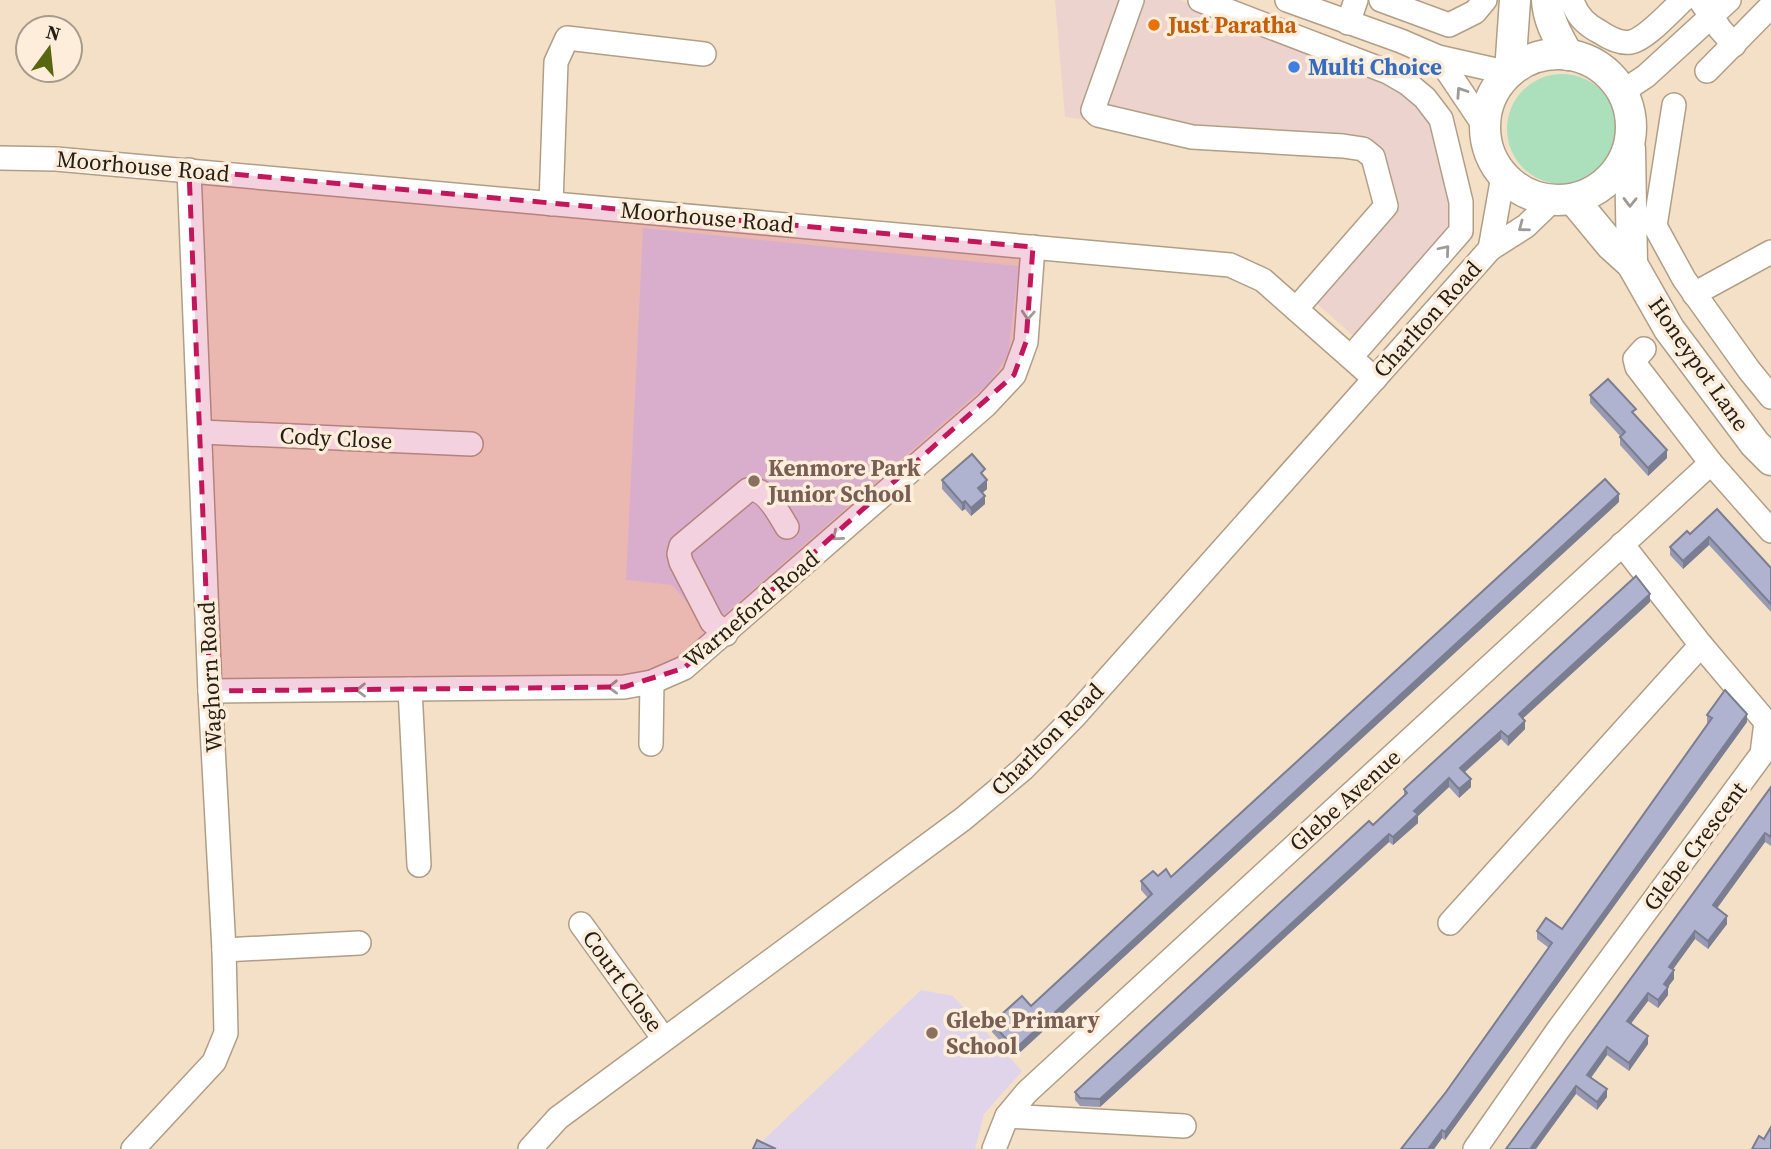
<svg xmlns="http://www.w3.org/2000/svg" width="1771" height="1149" font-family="'Source Serif 4',serif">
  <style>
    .commercial { fill: #ecd3cd }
    .education { fill: #dfd4e9 }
    .green { fill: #acdfbc }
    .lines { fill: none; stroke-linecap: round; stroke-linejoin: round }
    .minor-casing { stroke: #b19e87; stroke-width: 26 }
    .major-casing { stroke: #b19e87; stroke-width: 33 }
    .minor { stroke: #fff; stroke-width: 23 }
    .major { stroke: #fff; stroke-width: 30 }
    .wall { fill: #979ab2 }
    .shaded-wall { fill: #7b7d91 }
    .building { fill: #b0b3cf; stroke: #7b7d91; stroke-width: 2 }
    .oneway { stroke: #9e9b97 }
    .marked { fill: #c2185b; fill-opacity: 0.2; stroke: #c2185b; stroke-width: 5; stroke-dasharray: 14 9; stroke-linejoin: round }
    .food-dot { fill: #e8710a; stroke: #feedda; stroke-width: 2.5 }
    .shop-dot { fill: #3f7fe0; stroke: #feedda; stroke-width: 2.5 }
    .education-dot { fill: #8d6e63; stroke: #feedda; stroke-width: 2.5 }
    .labels { text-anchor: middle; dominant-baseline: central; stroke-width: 7; stroke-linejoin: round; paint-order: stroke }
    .food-label { font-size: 23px; font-weight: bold; fill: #c56008; stroke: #feedda; text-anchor: start }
    .shop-label { font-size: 23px; font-weight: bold; fill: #366cbe; stroke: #feedda; text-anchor: start }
    .street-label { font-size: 23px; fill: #272017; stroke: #feedda }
    .education-label { font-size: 23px; font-weight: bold; fill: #785e54; stroke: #feedda; text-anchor: start }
  </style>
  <rect width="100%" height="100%" fill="#f4e0c7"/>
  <path class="commercial" d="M1055 0H1180L1368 74 1405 94 1431 115 1453 227 1365 346 1306 294 1383 205 1360 157 1065 117Z"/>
  <g class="education">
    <path d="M643 228 1019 266 1008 355 990 382 709 628 672 585 626 580Z"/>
    <path d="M921 990 953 996 1022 1071 984 1114 975 1149H754Z"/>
  </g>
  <circle class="green" cx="1562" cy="129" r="55"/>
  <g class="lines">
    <g class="minor-casing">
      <g id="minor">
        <path d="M1132 0 1093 110 1098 115 1192 137 1343 146 1363 149 1373 157 1386 206 1296 309"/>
        <path d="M1200 0 1388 72 1407 83 1425 98 1441 119 1461 202V231L1351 357"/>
        <path d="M1287 0 1401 41 1438 57 1509 73"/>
        <path d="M1381 0 1449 25 1475 12 1485 0"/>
        <path d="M1572 0C1576 15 1586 25 1600 32 1609 38 1620 44 1631 42 1646 39 1671 11 1683 0"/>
        <path d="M1700 0 1720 29 1734 45"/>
        <path d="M1348 23 1356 0"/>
        <path d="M1438 57 1485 127"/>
        <path d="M1707 71 1771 6"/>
        <path d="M1622 92 1646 76 1729 0"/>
        <path d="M1674 105 1655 226 1684 279 1749 370 1771 397"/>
        <path d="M0 158 56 159 1230 265 1263 280 1375 379"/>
        <path d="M551 204 556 62 567 38 704 54"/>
        <path d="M1490 249 1503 176"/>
        <path d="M1694 294 1771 252"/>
        <path d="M1644 349 1635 359 1637 367 1711 463 1771 531"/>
        <path d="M201 432 471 444"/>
        <path d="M726 634 712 622 681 562 679 554 681 546 748 490C766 486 778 513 787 527"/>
        <path d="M410 689 419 865"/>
        <path d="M210 691 624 687 652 682 684 668 986 405 1014 375 1026 342 1033 247"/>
        <path d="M651 744 652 682"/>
        <path d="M1450 923 1701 645"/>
        <path d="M581 924 664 1039"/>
        <path d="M224 950 359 943"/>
        <path d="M1007 1116 1184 1126"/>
        <path d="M133 1149 214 1062 226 1033 224 950 210 691 189 170"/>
        <path d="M530 1149 558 1118 963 819 1023 769 1073 718 1490 249 1526 226 1552 201"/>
        <path d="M994 1149 1007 1116 1027 1092 1711 463"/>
        <path d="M1475 1149 1558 1030 1762 754 1766 722 1701 645 1622 544"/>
      </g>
    </g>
    <g class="major-casing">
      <g id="major">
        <path d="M1547 0C1548 21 1558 37 1568 55"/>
        <circle cx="1558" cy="127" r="73"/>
        <path d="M1510 72 1515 0"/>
        <path d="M1630 149 1632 264"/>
        <path d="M1573 199 1611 245 1632 264 1669 329 1755 444 1771 460"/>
      </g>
    </g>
    <use href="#minor" class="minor"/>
    <use href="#major" class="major"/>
  </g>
  <g class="wall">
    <path d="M1590 395 1636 416 1667 458 1648 476 1620 445V436L1590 403Z"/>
    <path d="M985 477 987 489 982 493 985 504 971 516 965 509 962 511 942 489V480Z"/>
    <path d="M1619 502 1015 1057 992 1032V1023L1031 1006 1148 898 1141 890V881L1158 876 1171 877Z"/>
    <path d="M1717 509 1771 568V612L1709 545 1683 569 1670 555V547L1690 534Z"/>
    <path d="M1650 602 1523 718 1525 729 1508 746 1501 739 1465 772 1471 787 1459 798 1449 787 1418 816V823L1393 845 1389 842 1100 1107 1080 1106 1075 1100V1092L1373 825 1404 796V789Z"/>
    <path d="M1707 715 1747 722 1445 1140 1442 1138 1434 1149 1446 1092 1549 948 1537 939V931L1562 929 1708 724 1707 723Z"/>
    <path d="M1771 787V846L1765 842 1716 908 1727 924 1708 949 1695 939 1672 969 1674 979 1668 987V995L1658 1008 1648 1001 1631 1023 1648 1044 1629 1071 1607 1055 1591 1078 1607 1097 1597 1110 1576 1094 1506 1149Z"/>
  </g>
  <g class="shaded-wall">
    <path d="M1667 450V458L1648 476V468Z"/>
    <path d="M987 480V489L978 497V488Z"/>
    <path d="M1619 494V502L1015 1057V1049Z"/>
    <path d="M985 496V504L971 516V508Z"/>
    <path d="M965 501V509L962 511V503Z"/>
    <path d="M1709 537V545L1683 569V561Z"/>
    <path d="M1650 594V602L1519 722V714Z"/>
    <path d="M1747 714V722L1445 1140V1132Z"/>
    <path d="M1525 721V729L1508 746V737Z"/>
    <path d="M1501 731V739L1460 776V768Z"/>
    <path d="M1449 778V787L1418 816V823L1393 845V837L1414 811Z"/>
    <path d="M1471 779V787L1459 798V789Z"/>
    <path d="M1765 833V842L1713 914V905Z"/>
    <path d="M1389 834V842L1100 1107V1099Z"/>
    <path d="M1727 916V924L1708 949V941Z"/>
    <path d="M1695 931V939L1669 975V967Z"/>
    <path d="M1674 970V979L1664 992V984Z"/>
    <path d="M1668 987V995L1658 1008V1000Z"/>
    <path d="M1648 993V1001L1627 1029V1021Z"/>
    <path d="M1648 1036V1044L1629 1071V1063Z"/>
    <path d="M1607 1047V1055L1587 1083V1075Z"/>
    <path d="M1576 1086V1094L1536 1149H1530Z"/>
    <path d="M1607 1089V1097L1597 1110V1102Z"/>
    <path d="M1442 1130V1138L1434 1149H1428Z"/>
  </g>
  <g class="building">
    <path d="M1608 379 1636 409 1632 412 1667 450 1648 468 1620 437 1625 432 1590 395Z"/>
    <path d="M972 454 985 469 981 473 987 480 978 488 985 496 971 508 965 501 962 503 942 480Z"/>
    <path d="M1605 479 1619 494 1015 1049 992 1023 1022 996 1031 1006 1152 894 1141 881 1153 871 1158 876 1166 869 1171 877Z"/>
    <path d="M1717 509 1771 568V604L1709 537 1683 561 1670 547 1687 531 1690 534Z"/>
    <path d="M1636 576 1650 594 1519 714 1525 721 1508 737 1501 731 1460 768 1471 779 1459 789 1449 778 1414 811 1418 814 1393 837 1389 834 1100 1099 1080 1098 1075 1092 1369 821 1373 825 1407 793 1404 789Z"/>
    <path d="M1725 690 1747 714 1445 1132 1442 1130 1428 1149H1401L1446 1092 1552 943 1537 931 1546 918 1562 929 1712 718 1707 715Z"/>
    <path d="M1771 787V837L1765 833 1713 905 1727 916 1708 941 1695 931 1669 967 1674 970 1664 984 1668 987 1658 1000 1648 993 1627 1021 1648 1036 1629 1063 1607 1047 1587 1075 1607 1089 1597 1102 1576 1086 1530 1149H1506Z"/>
    <path d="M1771 1127V1149H1752L1759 1136 1764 1139Z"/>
    <path d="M757 1140 776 1149H753Z"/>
  </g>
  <defs><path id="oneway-chevron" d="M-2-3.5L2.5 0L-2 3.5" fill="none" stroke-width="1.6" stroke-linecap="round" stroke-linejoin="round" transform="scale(1.75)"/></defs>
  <g class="oneway">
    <use href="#oneway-chevron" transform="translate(1461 92) rotate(-124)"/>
    <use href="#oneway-chevron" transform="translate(1630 202) rotate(91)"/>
    <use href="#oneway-chevron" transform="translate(1523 227) rotate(143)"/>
    <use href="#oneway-chevron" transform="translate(1445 250) rotate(-50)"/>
    <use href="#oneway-chevron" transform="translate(1028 315) rotate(94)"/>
    <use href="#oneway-chevron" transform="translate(837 536) rotate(139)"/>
    <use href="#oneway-chevron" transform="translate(613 687) rotate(179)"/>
    <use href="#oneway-chevron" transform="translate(361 690) rotate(179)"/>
  </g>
  <path class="marked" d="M189 170 1033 247 1026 342 1014 375 684 668 624 687 210 691Z"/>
  <circle class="food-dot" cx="1154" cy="25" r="7"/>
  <circle class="shop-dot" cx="1294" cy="67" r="7"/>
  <g class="education-dot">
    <circle cx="754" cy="481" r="7"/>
    <circle cx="932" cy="1033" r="7"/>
  </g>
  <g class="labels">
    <g class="food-label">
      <text x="1168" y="25">Just Paratha</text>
    </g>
    <g class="shop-label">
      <text x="1308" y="67">Multi Choice</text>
    </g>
    <g class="street-label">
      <text transform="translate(143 166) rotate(5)">Moorhouse Road</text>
      <text transform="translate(707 217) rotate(5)">Moorhouse Road</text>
      <text transform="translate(1427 319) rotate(-48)">Charlton Road</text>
      <text transform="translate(1699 364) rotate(55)">Honeypot Lane</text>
      <text transform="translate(336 438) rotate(3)">Cody Close</text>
      <text transform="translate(751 609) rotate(-40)">Warneford Road</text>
      <text transform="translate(210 677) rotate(-93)">Waghorn Road</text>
      <text transform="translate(1047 739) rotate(-45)">Charlton Road</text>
      <text transform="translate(1345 800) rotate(-42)">Glebe Avenue</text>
      <text transform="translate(1695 846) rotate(-53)">Glebe Crescent</text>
      <text transform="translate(623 981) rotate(54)">Court Close</text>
    </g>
    <g class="education-label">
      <text x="768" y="468">Kenmore Park<tspan x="768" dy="26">Junior School</tspan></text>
      <text x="946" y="1020">Glebe Primary<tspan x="946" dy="26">School</tspan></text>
    </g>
  </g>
  <g transform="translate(49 49) rotate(15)"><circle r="33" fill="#feedda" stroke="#a89b8c" stroke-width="2"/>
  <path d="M0-5L12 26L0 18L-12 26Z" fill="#58670f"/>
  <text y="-10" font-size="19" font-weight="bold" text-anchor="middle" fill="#272017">N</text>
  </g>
</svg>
